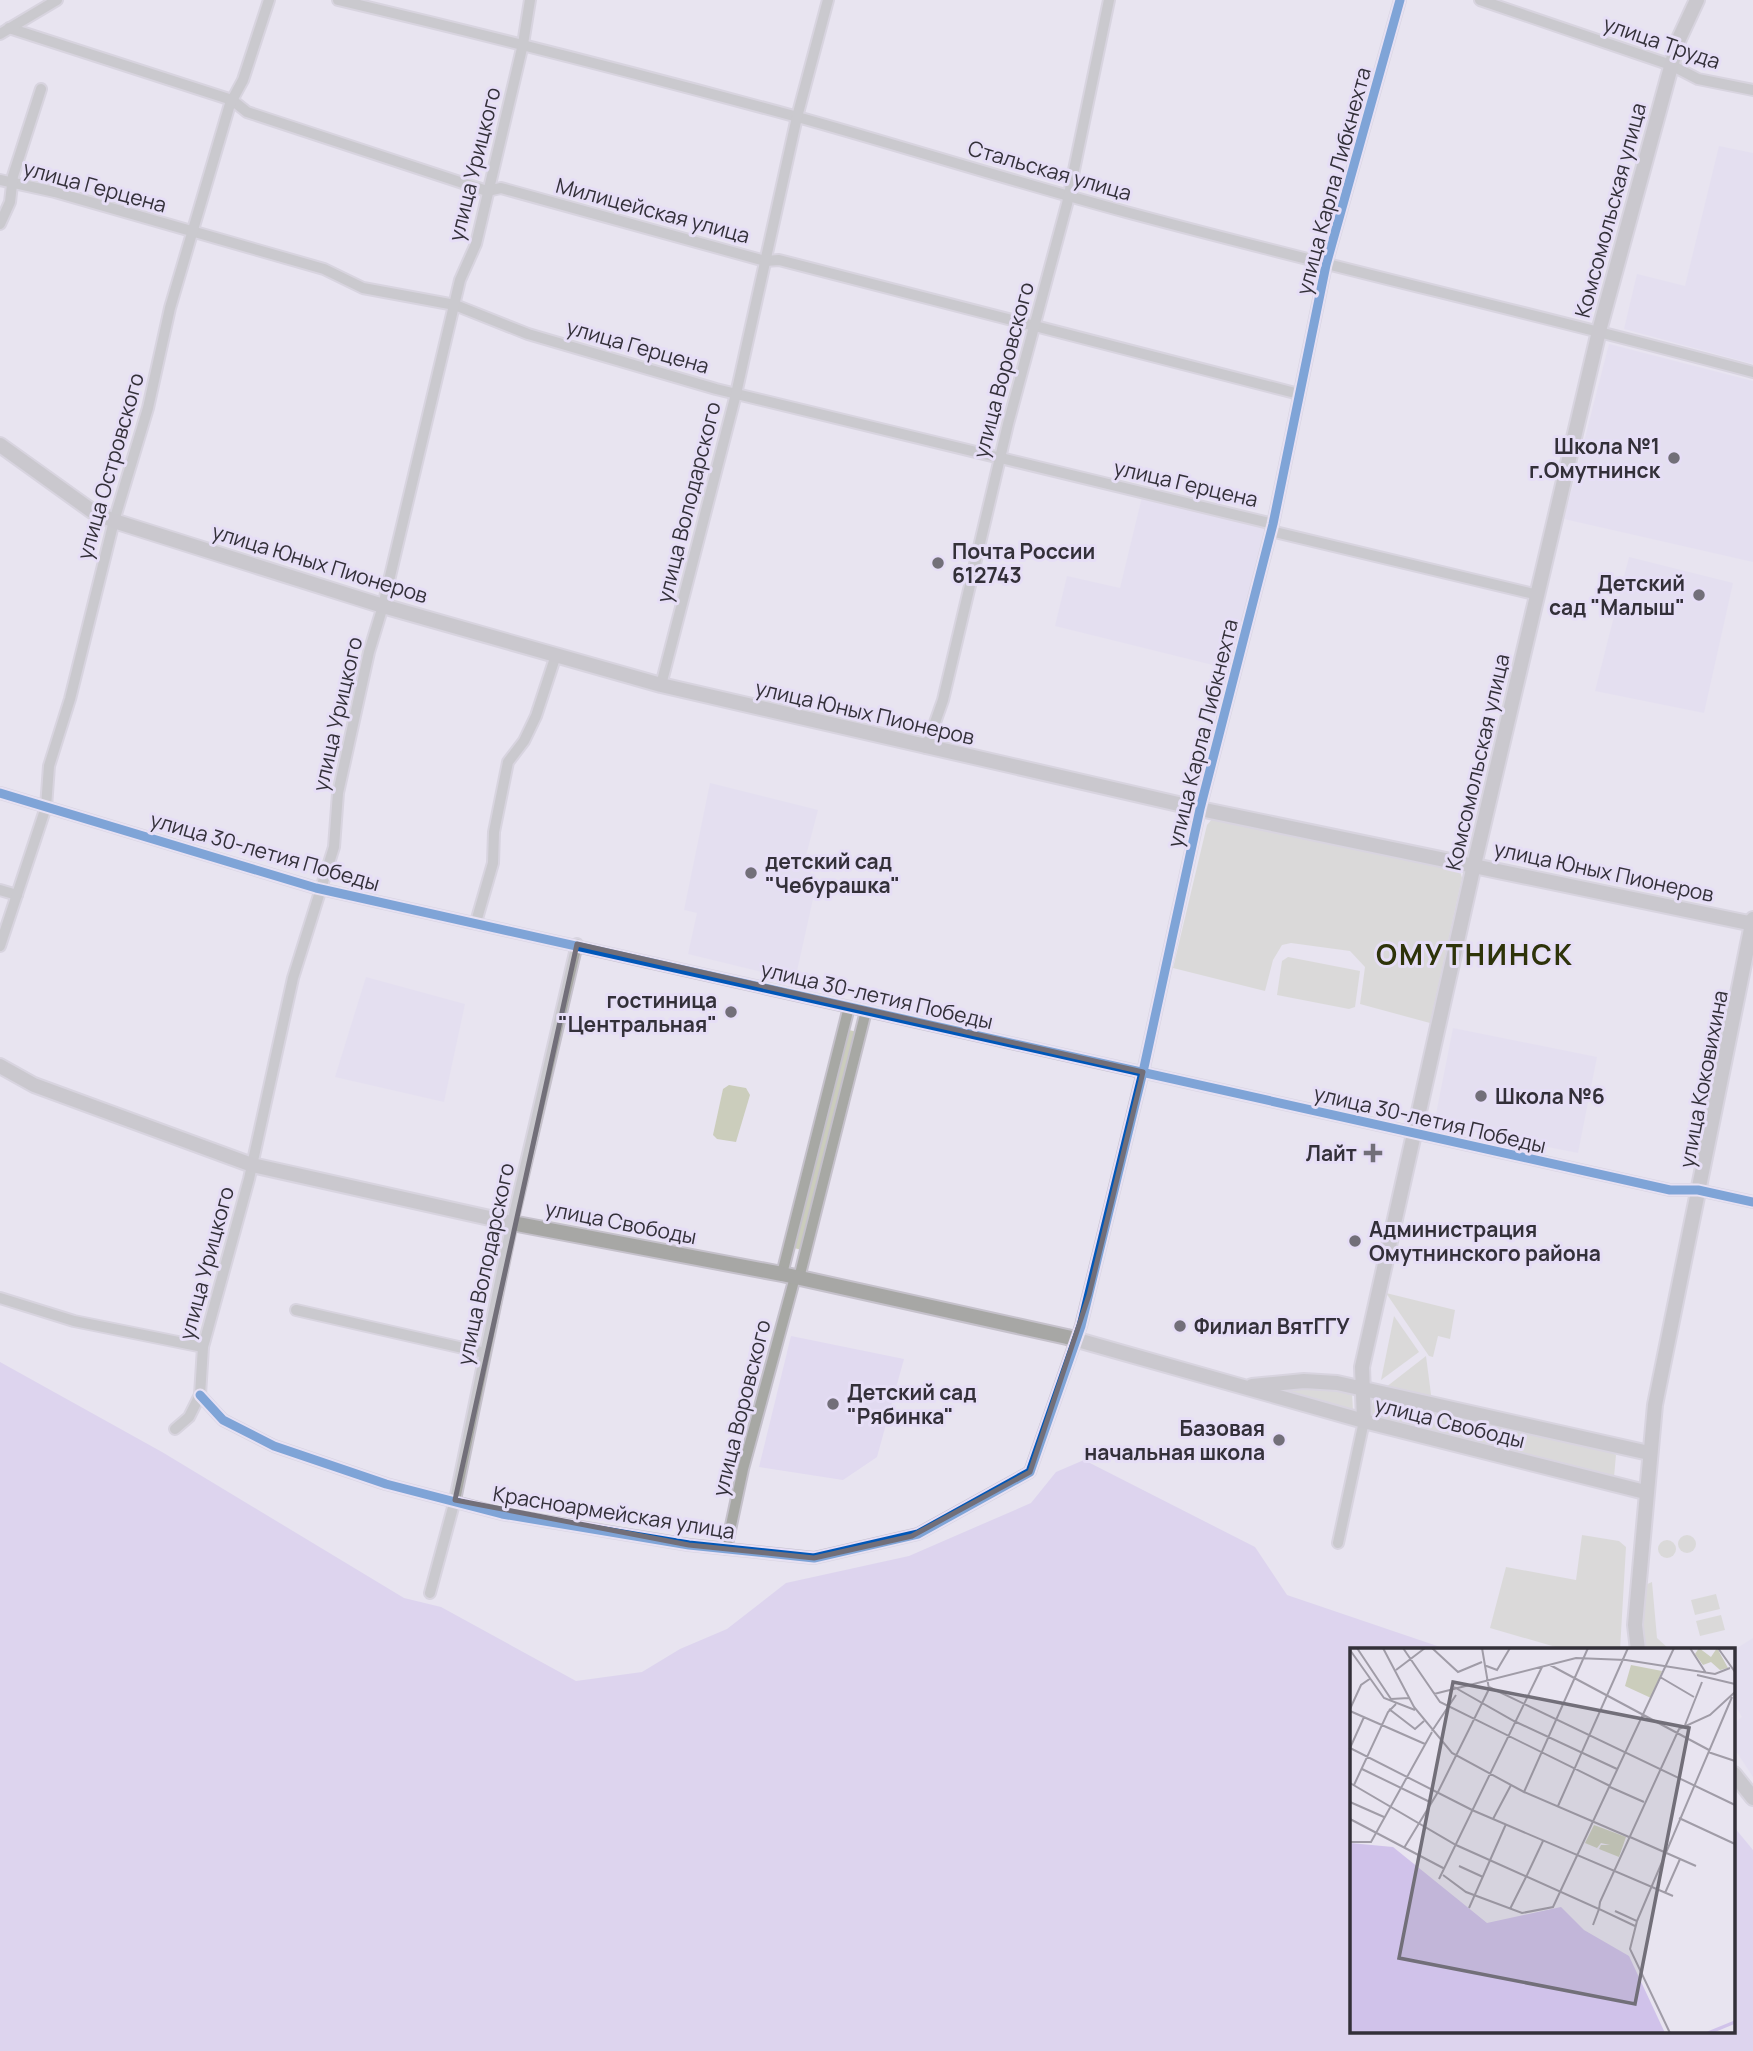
<svg xmlns="http://www.w3.org/2000/svg" width="1753" height="2051" font-family="Manrope,sans-serif">
  <style>
    .built { fill: #e1daf0 }
    .green { fill: #cbcdbc }
    .water { fill: #d0c2ea }
    .lines { fill: none; stroke-linecap: round; stroke-linejoin: round }
    .street-casing { stroke: #c5c1cb; stroke-width: 14 }
    .secondary-casing { stroke: #c5c1cb; stroke-width: 18 }
    .street { stroke: #a7a8a4; stroke-width: 10 }
    .secondary { stroke: #a7a7a5; stroke-width: 14 }
    .cycleway-casing { stroke: #e6def6; stroke-width: 13 }
    .cycleway { stroke: #0057b8; stroke-width: 9 }
    .marked { fill: none; stroke: #726f79; stroke-width: 5; stroke-linejoin: round }
    .poi-dot { fill: #726f79; stroke: #e6def6; stroke-width: 2.5 }
    .labels { text-anchor: middle; dominant-baseline: central; stroke-width: 6; stroke-linejoin: round; paint-order: stroke }
    .street-label { font-size: 21px; fill: #333039; stroke: #e6def6 }
    .poi-label { font-size: 21px; font-weight: bold; fill: #333039; stroke: #e6def6; text-anchor: start }
    .district-label { font-size: 28px; font-weight: bold; letter-spacing: 2px; fill: #2e330a; stroke: #e6def6 }
    .inset-river { fill: none; stroke: #d0c2ea; stroke-width: 3.5 }
    .inset-road { fill: none; stroke: #a09ca7; stroke-width: 2 }
    .view { fill: #726f79; fill-opacity: 0.15; stroke: #726f79; stroke-width: 3.5 }
    .inset-edge { fill: none; stroke: #333039; stroke-width: 3.5 }
  </style>
  <rect width="100%" height="100%" fill="#e8e4f0"/>
  <g class="built">
    <path d="M1719 146 1753 153V364L1624 329 1637 274 1685 286Z"/>
    <path d="M1609 344 1753 381V562L1564 519Z"/>
    <path d="M1142 497 1268 528 1233 670 1055 626 1067 576 1120 588Z"/>
    <path d="M1629 557 1733 583 1704 713 1595 691Z"/>
    <path d="M710 783 818 810 806 856 815 890 795 980 688 954 697 913 684 910Z"/>
    <path d="M366 977 465 1004 444 1102 335 1077Z"/>
    <path d="M1453 1028 1597 1057 1578 1153 1434 1124Z"/>
    <path d="M791 1336 904 1359 877 1457 843 1480 759 1467Z"/>
    <path d="M1753 1638V1777L1734 1748V1723L1742 1717 1734 1704V1650Z"/>
  </g>
  <g class="green">
    <path d="M1213 818 1460 871 1462 878 1430 1023 1360 1004 1365 967 1350 951 1291 943 1282 945 1273 960 1265 991 1173 968 1207 825Z"/>
    <path d="M1288 957 1360 971 1355 1007 1349 1009 1277 995 1282 961Z"/>
    <path d="M849 1030 857 1032 802 1250 794 1248Z"/>
    <path d="M729 1085 746 1088 750 1095 736 1142 717 1139 713 1135 723 1089Z"/>
    <path d="M1386 1293 1455 1310 1450 1339 1438 1336 1433 1357 1429 1356Z"/>
    <path d="M1394 1316 1419 1352 1381 1380Z"/>
    <path d="M1426 1356 1432 1402 1381 1391Z"/>
    <path d="M1326 1387 1352 1393 1353 1411 1285 1393 1288 1390Z"/>
    <path d="M1374 1397 1606 1449 1616 1455 1614 1477 1369 1420Z"/>
    <path d="M1582 1535 1619 1541 1626 1547 1620 1650H1566L1490 1628 1506 1567 1576 1580Z"/>
    <circle cx="1687" cy="1544" r="9"/>
    <circle cx="1667" cy="1549" r="9"/>
    <path d="M1652 1582 1657 1638 1670 1650H1643L1640 1637 1645 1585Z"/>
    <path d="M1716 1594 1720 1609 1695 1615 1691 1600Z"/>
    <path d="M1721 1615 1725 1630 1700 1636 1696 1621Z"/>
  </g>
  <path class="water" d="M0 1362 162 1452 404 1598 441 1607 576 1681 642 1672 680 1649 727 1629 786 1583 909 1556 1031 1503 1056 1472 1084 1460 1255 1547 1287 1595 1449 1650H1352V2032H1734V1827L1753 1850V2051H0Z"/>
  <g class="lines">
    <g class="street-casing">
      <g id="street">
        <path d="M338 0C491 36 643 75 794 116 905 147 1015 182 1126 212 1334 268 1545 316 1753 372"/>
        <path d="M1480 0 1671 65 1698 79 1753 90"/>
        <path d="M9 28 232 100 247 112 487 191 501 188 765 261 779 260 1299 394"/>
        <path d="M0 34 57 0"/>
        <path d="M0 180 55 192 324 269 363 288 455 305 528 334 716 389 1273 524"/>
        <path d="M0 224 10 202 13 176 41 89"/>
        <path d="M1271 531 1538 595"/>
        <path d="M661 685 736 394 797 117 828 0"/>
        <path d="M926 748 943 700 1008 424 1067 204 1109 0"/>
        <path d="M0 793 316 888 1670 1190H1698L1753 1202"/>
        <path d="M0 890 17 895"/>
        <path d="M476 922 493 863 494 832 508 762 524 741 536 716 556 655"/>
        <path d="M0 946 46 807 49 766 70 699 114 521 148 408 170 308 230 104 243 80 269 0"/>
        <path d="M782 1274 849 1007"/>
        <path d="M799 1278 866 1011"/>
        <path d="M0 1298 74 1321 203 1347"/>
        <path d="M296 1310 485 1353"/>
        <path d="M200 1395 223 1420 274 1446 386 1484 502 1514 689 1545 814 1558 918 1534 1030 1472 1081 1326 1143 1072 1200 809 1273 524 1326 265 1400 0"/>
        <path d="M175 1429 189 1417 200 1395 203 1347 249 1179 293 978 334 847 338 793 369 652 383 606 460 280 476 244 523 44 530 0"/>
        <path d="M1338 1543 1364 1421"/>
        <path d="M726 1549 743 1469 795 1277"/>
        <path d="M430 1593 455 1500 512 1223 577 944"/>
      </g>
    </g>
    <g class="secondary-casing">
      <g id="secondary">
        <path d="M0 445 92 511 114 521 383 606 661 685 1200 809 1753 924"/>
        <path d="M0 1066 34 1085 252 1165 512 1223 782 1274 1067 1337 1364 1421 1645 1492"/>
        <path d="M1252 1386 1304 1381 1337 1383 1649 1453"/>
        <path d="M1364 1421 1362 1367 1474 865 1599 331 1678 41 1697 0"/>
        <path d="M1638 1650 1635 1625 1655 1405 1753 919"/>
        <path d="M1734 1774 1753 1798"/>
      </g>
    </g>
    <use href="#street" class="street"/>
    <use href="#secondary" class="secondary"/>
    <g class="cycleway-casing">
      <g id="cycleway">
        <path d="M0 793 316 888 1670 1190H1698L1753 1202"/>
        <path d="M200 1395 223 1420 274 1446 386 1484 502 1514 689 1545 814 1558 918 1534 1030 1472 1081 1326 1143 1072 1200 809 1273 524 1326 265 1400 0"/>
      </g>
    </g>
    <use href="#cycleway" class="cycleway"/>
  </g>
  <path d="M0 0H1753V2051H0ZM577 944 1143 1072 1089 1295 1030 1472 912 1536 814 1558 689 1545 455 1500Z" fill="#e8e4f0" fill-opacity=".55" fill-rule="evenodd"/>
  <path class="marked" d="M577 944 1143 1072 1089 1295 1030 1472 912 1536 814 1558 689 1545 455 1500Z"/>
  <g class="poi-dot">
    <circle cx="1674" cy="458" r="7"/>
    <circle cx="938" cy="563" r="7"/>
    <circle cx="1699" cy="595" r="7"/>
    <circle cx="751" cy="873" r="7"/>
    <circle cx="731" cy="1012" r="7"/>
    <circle cx="1481" cy="1096" r="7"/>
    <path d="M1369.5 1142.5h7v7h7v7h-7v7h-7v-7h-7v-7h7z"/>
    <circle cx="1355" cy="1241" r="7"/>
    <circle cx="1180" cy="1326" r="7"/>
    <circle cx="833" cy="1404" r="7"/>
    <circle cx="1279" cy="1440" r="7"/>
  </g>
  <g class="labels">
    <g class="street-label">
      <text transform="translate(1662 42) rotate(19)">улица Труда</text>
      <text transform="translate(474 164) rotate(-76)">улица Урицкого</text>
      <text transform="translate(1050 170) rotate(16)">Стальская улица</text>
      <text transform="translate(1333 181) rotate(-75)">улица Карла Либкнехта</text>
      <text transform="translate(95 186) rotate(15)">улица Герцена</text>
      <text transform="translate(653 210) rotate(15)">Милицейская улица</text>
      <text transform="translate(1610 210) rotate(-75)">Комсомольская улица</text>
      <text transform="translate(638 346) rotate(16)">улица Герцена</text>
      <text transform="translate(1003 370) rotate(-75)">улица Воровского</text>
      <text transform="translate(110 466) rotate(-74)">улица Островского</text>
      <text transform="translate(1186 483) rotate(13)">улица Герцена</text>
      <text transform="translate(688 502) rotate(-76)">улица Володарского</text>
      <text transform="translate(320 563) rotate(17)">улица Юных Пионеров</text>
      <text transform="translate(865 712) rotate(13)">улица Юных Пионеров</text>
      <text transform="translate(337 714) rotate(-77)">улица Урицкого</text>
      <text transform="translate(1202 733) rotate(-76)">улица Карла Либкнехта</text>
      <text transform="translate(1477 762) rotate(-77)">Комсомольская улица</text>
      <text transform="translate(265 851) rotate(16)">улица 30-летия Победы</text>
      <text transform="translate(1604 871) rotate(12)">улица Юных Пионеров</text>
      <text transform="translate(877 995) rotate(13)">улица 30-летия Победы</text>
      <text transform="translate(1703 1079) rotate(-79)">улица Коковихина</text>
      <text transform="translate(1430 1119) rotate(13)">улица 30-летия Победы</text>
      <text transform="translate(621 1222) rotate(11)">улица Свободы</text>
      <text transform="translate(206 1263) rotate(-75)">улица Урицкого</text>
      <text transform="translate(485 1264) rotate(-78)">улица Володарского</text>
      <text transform="translate(741 1408) rotate(-76)">улица Воровского</text>
      <text transform="translate(1450 1422) rotate(14)">улица Свободы</text>
      <text transform="translate(614 1512) rotate(9)">Красноармейская улица</text>
    </g>
    <g class="poi-label">
      <text x="1660" y="446" text-anchor="end">Школа №1<tspan x="1660" dy="24">г.Омутнинск</tspan></text>
      <text x="952" y="551">Почта России<tspan x="952" dy="24">612743</tspan></text>
      <text x="1685" y="583" text-anchor="end">Детский<tspan x="1685" dy="24">сад "Малыш"</tspan></text>
      <text x="765" y="861">детский сад<tspan x="765" dy="24">"Чебурашка"</tspan></text>
      <text x="717" y="1000" text-anchor="end">гостиница<tspan x="717" dy="24">"Центральная"</tspan></text>
      <text x="1495" y="1096">Школа №6</text>
      <text x="1357" y="1153" text-anchor="end">Лайт</text>
      <text x="1369" y="1229">Администрация<tspan x="1369" dy="24">Омутнинского района</tspan></text>
      <text x="1194" y="1326">Филиал ВятГГУ</text>
      <text x="847" y="1392">Детский сад<tspan x="847" dy="24">"Рябинка"</tspan></text>
      <text x="1265" y="1428" text-anchor="end">Базовая<tspan x="1265" dy="24">начальная школа</tspan></text>
    </g>
    <g class="district-label">
      <text x="1475" y="954">ОМУТНИНСК</text>
    </g>
  </g>
  <g transform="translate(1350 1648)">
    <rect width="385" height="385" fill="#e8e4f0"/>
    <path d="M349 0 361 9 367 0 378 20 370 22 361 14 353 17 345 6ZM281 17 312 23 301 50 275 38ZM244 177 276 189 269 209 249 201 251 197H260L251 195 247 200 235 195Z" fill="#cbcdbc"/>
    <path d="M0 195 43 199 137 275 211 259 234 282 279 308 315 385H0Z" fill="#d0c2ea"/>
    <path class="inset-river" d="M358 385 385 374"/>
    <path class="inset-road" d="M7 0 41 51 59 50M33 0 64 59 102 105 174 144 279 189M53 0 90 54 260 138M82 0 108 24 132 14M340 0 356 25M368 0 385 24M0 2 34 50 65 62M134 17 147 22 160 0M200 17 359 102M46 22 75 0M347 27 385 36M310 29 344 49M104 39 164 73 267 121M139 39 385 157M84 46 226 10 276 12 365 26 380 20M0 61 11 37 21 30M39 61 65 81 74 73M0 63 75 96M14 69 0 100 122 162 323 248M335 77 352 34M82 83 106 47M358 104 385 113M12 121 82 155M0 135 106 197 249 261 243 277M4 137 38 64 46 56M260 139 294 154M174 144 238 0M0 154 34 169M208 158 278 0M329 170 385 196M0 171 95 221M143 171 161 137M280 189 346 218M0 194H21L82 84M54 200 88 144 139 41 132 0M109 218 133 229M93 227 116 244 172 265 203 259 324 0M177 227 193 193M89 231 192 19M315 245 330 211M119 260 156 176M160 261 177 227M265 263 287 273 280 301 320 385M287 273 382 49M285 278 249 261 250 254 329 81 360 67 385 44"/>
    <path class="view" d="M103 34 339 80 285 356 49 310Z"/>
    <rect width="385" height="385" class="inset-edge"/>
  </g>
</svg>
